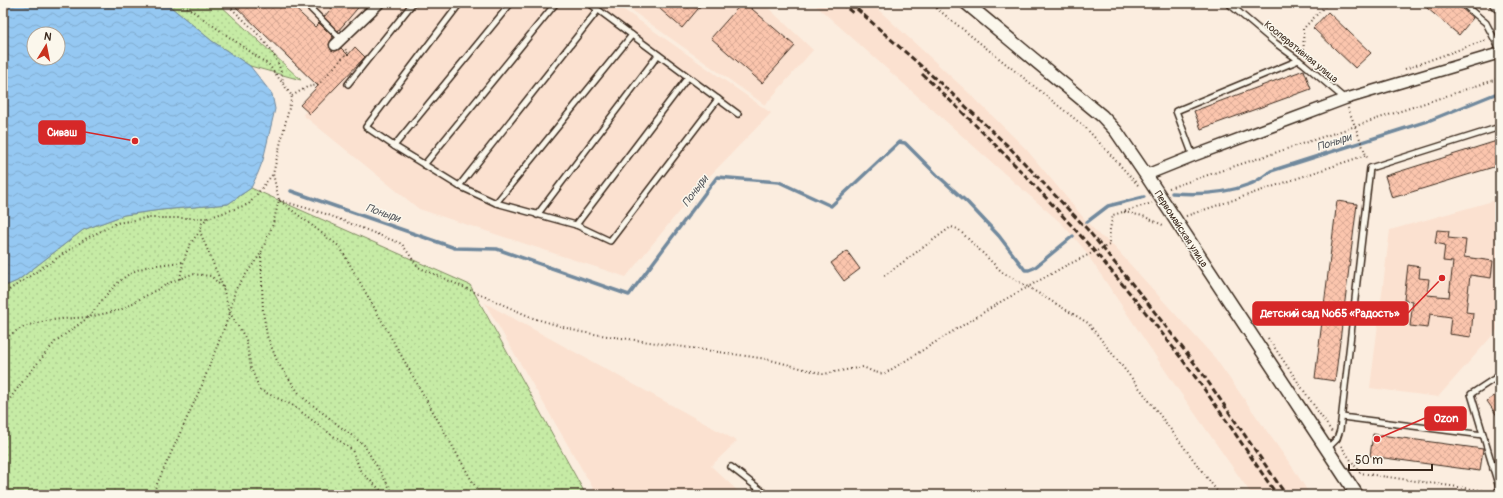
<svg xmlns="http://www.w3.org/2000/svg" width="1503" height="498" font-family="Pangolin,sans-serif">
  <style>
    .built { fill: #fbe1d0 }
    .grass { fill: url(#grass-dots); stroke: #808a62 }
    .water { fill: url(#water-waves); stroke: #71899d; fill-rule: evenodd }
    .lines { fill: none; stroke-linecap: round; stroke-linejoin: round }
    .stream { stroke: #71899d; stroke-width: 3.5 }
    .building { fill: url(#building-cross-hatch); stroke: #3b2a1e }
    .service-casing { stroke: #3b2a1e; stroke-width: 8 }
    .minor-casing { stroke: #3b2a1e; stroke-width: 13 }
    .tertiary-casing { stroke: #3b2a1e; stroke-width: 15 }
    .secondary-casing { stroke: #3b2a1e; stroke-width: 17 }
    .path { stroke: #3b2a1e; stroke-width: 2; stroke-dasharray: 1 3; stroke-linecap: butt }
    .service { stroke: #fbf7ec; stroke-width: 5 }
    .minor { stroke: #fbf7ec; stroke-width: 10 }
    .tertiary { stroke: #fbf7ec; stroke-width: 12 }
    .secondary { stroke: #fbf7ec; stroke-width: 14 }
    .rail { stroke: #3b2a1e; stroke-width: 3; stroke-dasharray: 6 3; stroke-linecap: butt }
    .labels { text-anchor: middle; dominant-baseline: central; stroke-width: 3; stroke-linejoin: round; paint-order: stroke }
    .street-label { font-size: 10px; fill: #3b2a1e; stroke: #fbf7ec }
    .water-label { font-size: 11px; font-style: italic; fill: #56595e; stroke: #fbf7ec }
    .leader { fill: none; stroke: #d62828; stroke-width: 1.5 }
    .callout-dot { fill: #d62828; stroke: #fbf7ec; stroke-width: 1.5 }
    .callout { fill: #d62828; stroke: #d62828; stroke-width: 1.5 }
    .callout-label { font-size: 11px; text-anchor: middle; font-weight: bold; fill: #fff }
  </style>
  <defs>
    <pattern id="grass-dots" width="8" height="8" patternUnits="userSpaceOnUse"><rect width="8" height="8" fill="#c6eba5"/><path d="M2 2h.1M6 6h.1" fill="none" stroke="#abca8e" stroke-width="1.8" stroke-linecap="round"/></pattern>
    <pattern id="water-waves" width="16" height="10" patternUnits="userSpaceOnUse"><rect width="16" height="10" fill="#95c8f2"/><path d="M0 5q4-4 8 0t8 0" fill="none" stroke="#81accf"/></pattern>
    <pattern id="building-cross-hatch" width="8" height="8" patternUnits="userSpaceOnUse"><rect width="8" height="8" fill="#fbc5ad"/><path d="M0 0l8 8M0 8l8-8" fill="none" stroke="#d8a994"/></pattern>
  </defs>
  <rect width="100%" height="100%" fill="#fbeddf"/>
  <filter id="ink" filterUnits="userSpaceOnUse"><feTurbulence type="fractalNoise" baseFrequency=".025" numOctaves="2"/><feDisplacementMap in="SourceGraphic" scale="8" xChannelSelector="R" yChannelSelector="G"/><feConvolveMatrix kernelMatrix="1 2 1 2 8 2 1 2 1" color-interpolation-filters="sRGB"/></filter>
  <g filter="url(#ink)">
    <g class="built">
      <path d="M233 3H614L771 113 697 189 626 277 419 209 303 115 321 88Z"/>
      <path d="M621 3H763L813 50 765 105Z"/>
      <path d="M813 3H871L970 94 1026 149 1087 222 1100 236 1109 241 1215 358 1293 468 1310 495H1252L1175 385 1083 248 1073 236 1061 223 1015 183Z"/>
      <path d="M1500 199V327L1438 397 1370 388 1390 230Z"/>
      <path d="M485 303 737 441 711 466 742 495H597Z"/>
    </g>
    <g class="grass">
      <path d="M166 3H218L301 80 250 66 212 41Z"/>
      <path d="M251 188 470 285 586 495H3V287L17 281 83 230 124 215 161 210 228 204Z"/>
    </g>
    <path class="water" d="M3 3H166L212 41 250 66 272 94 275 109 263 160 258 173 251 188 228 204 161 210 124 215 83 230 17 281 3 287ZM34 34H58V58H34Z"/>
    <g class="lines">
      <g class="stream">
        <path d="M291 191 455 248 497 249 629 295 717 177 779 182 831 206 899 142 905 143 937 175 968 203 999 236 1025 270H1029L1034 268 1073 236"/>
        <path d="M1172 193C1198 195 1225 194 1250 184 1257 182 1265 175 1271 171L1428 121 1500 92"/>
        <path d="M1087 222 1108 206 1144 197"/>
      </g>
    </g>
    <g class="building">
      <path d="M232 3H289L315 27 319 23 333 37 329 44 331 50 336 51 341 48 348 55 355 47 365 57 310 114 300 105 318 86Z"/>
      <path d="M336 3H362L338 31 324 17Z"/>
      <path d="M653 3H703L682 28Z"/>
      <path d="M742 3H745L795 46 762 83 711 38Z"/>
      <path d="M1421 3H1455L1473 18 1459 35Z"/>
      <path d="M1328 12 1371 53 1355 68 1313 28Z"/>
      <path d="M1304 70 1311 89 1201 129 1194 111Z"/>
      <path d="M1500 140V165L1392 198 1385 176Z"/>
      <path d="M1337 201 1357 204 1335 381 1315 378Z"/>
      <path d="M1437 230 1449 231 1448 238 1466 240 1464 257 1493 261 1491 278 1470 275 1466 312 1473 313 1471 337 1449 334 1451 317 1430 314 1428 328 1410 326 1413 301 1404 300 1408 265 1420 267 1419 278 1429 279 1427 295 1449 297 1453 262 1443 261 1445 245 1435 243Z"/>
      <path d="M847 251 860 269 844 281 831 263Z"/>
      <path d="M1500 392V420L1487 401Z"/>
      <path d="M1373 434 1483 449 1480 471 1370 456Z"/>
    </g>
    <g class="lines">
      <g class="service-casing">
        <g id="service">
          <path d="M460 3 366 127 394 146 459 186 496 203 576 225 610 241 718 99"/>
          <path d="M589 3 738 114"/>
          <path d="M1228 3 1274 42 1304 64 1345 99"/>
          <path d="M1462 3 1486 23 1500 50"/>
          <path d="M311 9 341 39"/>
          <path d="M348 84 413 3"/>
          <path d="M394 146 511 3"/>
          <path d="M1193 156 1176 111 1299 60"/>
          <path d="M424 165 556 3"/>
          <path d="M459 186 598 10"/>
          <path d="M496 203 632 35"/>
          <path d="M537 215 658 55"/>
          <path d="M576 225 688 77"/>
          <path d="M1500 375 1471 394 1500 491"/>
          <path d="M1342 417 1483 435"/>
          <path d="M1327 449 1337 439 1340 430 1370 168 1500 127"/>
          <path d="M731 467 767 495"/>
          <path d="M1493 469 1500 464"/>
        </g>
      </g>
      <g class="minor-casing">
        <g id="minor">
          <path d="M335 45 379 3"/>
          <path d="M1146 175 1193 156 1345 99 1500 53"/>
        </g>
      </g>
      <g class="tertiary-casing">
        <path id="tertiary" d="M966 3 1102 116 1116 131 1146 175 1357 495"/>
      </g>
      <g class="secondary-casing">
        <path id="secondary" d="M1497 3 1500 6"/>
      </g>
      <g class="path">
        <path d="M226 3C249 26 280 49 283 83"/>
        <path d="M930 3 1085 127 1138 185"/>
        <path d="M1304 54 1303 29 1328 3"/>
        <path d="M1405 69 1486 40"/>
        <path d="M292 96 307 87 318 85 348 52 345 49"/>
        <path d="M1348 108 1368 160"/>
        <path d="M1169 188 1500 78"/>
        <path d="M279 200 326 214 402 244 418 267 533 318 580 332 767 359 823 374 863 367 874 372 884 374 1002 301 1028 287 1088 323 1141 390 1220 495"/>
        <path d="M280 201 340 247 480 495"/>
        <path d="M1124 212 1143 216 1165 226"/>
        <path d="M1186 216 1366 155"/>
        <path d="M261 253 263 311 267 336 278 363 301 396 364 445 394 495"/>
        <path d="M884 276 951 227 958 229 1002 272 1028 287 1063 267 1109 245 1110 229 1113 215 1152 203"/>
        <path d="M180 279C183 261 187 244 200 232"/>
        <path d="M223 287 200 232 202 223 208 218 249 204 273 174"/>
        <path d="M3 295 9 290 87 238 117 223 146 218H208"/>
        <path d="M1268 338 1332 432"/>
        <path d="M3 341C7 338 11 334 16 331 37 319 65 319 89 317 103 299 120 274 143 268 156 264 170 264 183 262"/>
        <path d="M3 408 26 377 56 341 89 317 120 310 169 283 192 274 211 276 223 288 230 313 246 339 251 368 260 390 292 405 352 450 361 472 386 495"/>
        <path d="M1341 446 1360 473 1493 492"/>
        <path d="M152 495 202 385 230 313 235 290 261 253 273 224 279 200 273 174 292 96 269 65 181 3"/>
      </g>
      <use href="#service" class="service"/>
      <use href="#minor" class="minor"/>
      <use href="#tertiary" class="tertiary"/>
      <use href="#secondary" class="secondary"/>
      <g class="rail">
        <path d="M841 3 853 13"/>
        <path d="M850 3 947 89 1009 147 1087 229 1146 301 1202 373 1286 495"/>
        <path d="M922 74C1022 167 1115 268 1196 378 1224 416 1250 456 1277 495"/>
      </g>
    </g>
  </g>
  <g class="labels">
    <g class="street-label">
      <text transform="translate(1301 52) rotate(39)">Кооперативная улица</text>
      <text transform="translate(1181 229) rotate(57)">Первомайская улица</text>
    </g>
    <g class="water-label">
      <text transform="translate(1334 142) rotate(-18)">Поныри</text>
      <text transform="translate(695 191) rotate(-53)">Поныри</text>
      <text transform="translate(383 213) rotate(19)">Поныри</text>
    </g>
  </g>
  <path class="leader" d="M135 141L85 132M1442 278L1408 313M1377 439L1425 418"/>
  <g class="callout-dot">
    <circle cx="135" cy="141" r="4"/>
    <circle cx="1442" cy="278" r="4"/>
    <circle cx="1377" cy="439" r="4"/>
  </g>
  <g class="callout">
    <rect x="39" y="121" width="46" height="23" rx="4"/>
    <rect x="1253" y="302" width="155" height="23" rx="4"/>
    <rect x="1425" y="407" width="41" height="23" rx="4"/>
  </g>
  <g class="callout-label">
    <text x="62" y="136">Сиваш</text>
    <text x="1330" y="317">Детский сад №65 «Радость»</text>
    <text x="1446" y="422">Ozon</text>
  </g>
  <rect width="1503" height="498" fill="none" stroke="#fbf7ec" stroke-width="16"/>
  <rect x="8" y="8" width="1487" height="482" fill="none" stroke="#3b2a1e" stroke-width="1.5" filter="url(#ink)"/>
  <g transform="translate(46 46) rotate(10)"><circle r="19" fill="#fbf7ec" stroke="#aea59a"/>
  <path d="M0-3L7 15L0 10L-7 15Z" fill="#c8321e"/>
  <text y="-6" font-size="11" font-weight="bold" text-anchor="middle" fill="#3b2a1e">N</text>
  </g>
  <path d="M1349 464v6h83v-6" fill="none" stroke="#3b2a1e" stroke-width="2"/>
  <text x="1355" y="464" font-size="12" fill="#3b2a1e" stroke="#fbf7ec" stroke-width="3" paint-order="stroke">50 m</text>
</svg>
